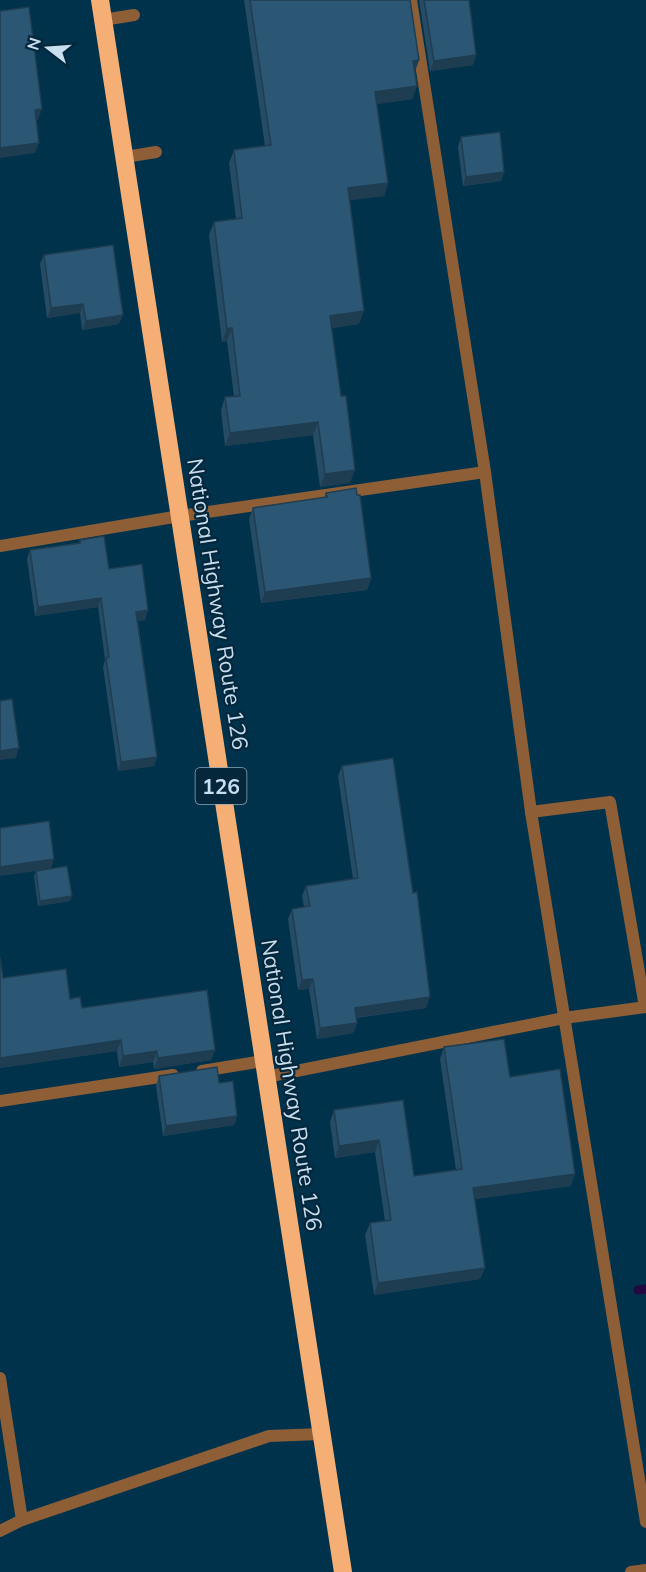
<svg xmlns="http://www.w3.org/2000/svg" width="646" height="1572" font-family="Mulish,sans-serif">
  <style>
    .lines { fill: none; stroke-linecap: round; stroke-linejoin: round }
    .stream { stroke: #220740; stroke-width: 9 }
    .lane { stroke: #8e5f37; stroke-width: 12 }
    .street { stroke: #8e5f37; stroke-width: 12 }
    .highway { stroke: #f5ae74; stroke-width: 18 }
    .wall { fill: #264b64 }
    .shaded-wall { fill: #1f3d51 }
    .building { fill: #2c5774; stroke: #1f3d51; stroke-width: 1.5 }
    .labels { text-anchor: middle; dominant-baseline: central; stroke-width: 4.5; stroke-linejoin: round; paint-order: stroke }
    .shield { fill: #05273b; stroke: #8ea8ba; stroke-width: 1.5 }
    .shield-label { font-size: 21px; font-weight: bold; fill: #c8dff0 }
    .street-label { font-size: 22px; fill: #c8dff0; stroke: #05273b }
  </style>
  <rect width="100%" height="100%" fill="#01324c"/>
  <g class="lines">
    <path class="stream" d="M638 1290 646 1289"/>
    <g class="lane">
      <path d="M103 20 134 15"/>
      <path d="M125 157 156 152"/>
    </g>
    <g class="street">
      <path d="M411 0 485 472 531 812 646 1522"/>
      <path d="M0 546 180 516 485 472"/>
      <path d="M531 812 610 802 645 1007"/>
      <path d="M202 1071 263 1061"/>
      <path d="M266 1077 564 1018 646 1007"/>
      <path d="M0 1101 173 1075"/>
      <path d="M0 1378 22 1520"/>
      <path d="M0 1531 22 1520 269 1436 321 1434"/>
      <path d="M631 1572 646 1570"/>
    </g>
    <path class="highway" d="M100 0 343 1572"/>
  </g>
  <g class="wall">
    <path d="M244 0H410L419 60 415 72 417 86 412 99 377 104 388 183 384 196 350 200 359 324 332 328 350 483 320 487 313 435 225 446 221 410 225 397 234 396 227 341 222 342 209 235 214 222 236 219 229 163 234 150 265 146Z"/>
    <path d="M419 0H469L476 55 473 65 430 71Z"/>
    <path d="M461 137 504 172 501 181 463 186 458 147Z"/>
    <path d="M44 255 119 324 82 330 80 313 47 318 40 264Z"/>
    <path d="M326 493 371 578 367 590 261 603 249 519 253 508 324 498Z"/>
    <path d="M80 540 148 610 145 620 138 621 157 757 154 766 118 771 103 667 105 660 98 607 35 616 27 559 30 550 79 543Z"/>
    <path d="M342 766 426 1008 356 1018 357 1023 353 1033 317 1039 309 989 298 990 288 919 292 909 304 907 302 896 306 886 353 879 338 776Z"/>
    <path d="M36 871 70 901 38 906 34 876Z"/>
    <path d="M0 957 3 978 70 999 82 1008 215 1050 211 1060 154 1069 153 1062 119 1067 117 1051 0 1068Z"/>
    <path d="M444 1047 510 1077 571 1186 475 1199 485 1268 480 1279 374 1295 365 1235 370 1223 385 1221 375 1152 335 1158 330 1122 334 1110 403 1100 414 1176 456 1170 440 1059Z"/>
    <path d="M159 1076 219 1083 237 1116 234 1125 163 1136 156 1086Z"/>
  </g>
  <g class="shaded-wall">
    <path d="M476 55 473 65 430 71 434 61Z"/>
    <path d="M419 60 414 73 413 61Z"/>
    <path d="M417 86 412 99 371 105 375 92Z"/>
    <path d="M42 109 38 120 31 121 35 110Z"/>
    <path d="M39 143 35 153 0 158V148Z"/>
    <path d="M504 172 501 181 463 186 466 177Z"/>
    <path d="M388 183 384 196 344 201 348 188Z"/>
    <path d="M83 304 80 313 47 318 51 308Z"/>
    <path d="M364 311 359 324 325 329 330 316Z"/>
    <path d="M123 315 119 324 82 330 86 321Z"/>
    <path d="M232 328 227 341 222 342 227 329Z"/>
    <path d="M318 422 313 435 225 446 230 433Z"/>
    <path d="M355 470 350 483 320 487 325 474Z"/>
    <path d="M371 578 367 590 261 603 265 592Z"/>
    <path d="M101 598 98 607 35 616 38 607Z"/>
    <path d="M148 610 145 620 133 621 136 612Z"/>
    <path d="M19 748 16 758 0 760V751Z"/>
    <path d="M157 757 154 766 118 771 121 762Z"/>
    <path d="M54 859 51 869 0 876V867Z"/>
    <path d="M72 896 70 901 38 906 40 901Z"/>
    <path d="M313 979 309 989 298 990 302 980Z"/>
    <path d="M430 997 426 1008 351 1018 355 1008Z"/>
    <path d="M357 1023 353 1033 317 1039 320 1028Z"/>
    <path d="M121 1040 117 1051 0 1068V1058Z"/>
    <path d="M215 1050 211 1060 154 1069 158 1058Z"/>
    <path d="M157 1051 153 1062 119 1067 123 1056Z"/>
    <path d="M237 1116 234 1125 163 1136 166 1126Z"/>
    <path d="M379 1140 375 1152 335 1158 339 1146Z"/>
    <path d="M575 1174 571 1186 469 1200 473 1188Z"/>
    <path d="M485 1268 480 1279 374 1295 378 1283Z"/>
  </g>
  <g class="building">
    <path d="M250 0H410L419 60 413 61 417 86 375 92 388 183 348 188 364 311 330 316 341 396H346L355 470 325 474 318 422 230 433 225 397 240 396 232 328 227 329 214 222 242 218 234 150 271 145Z"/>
    <path d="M424 0H469L476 55 434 61Z"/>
    <path d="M29 7 42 109 35 110 39 143 0 148V11Z"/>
    <path d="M500 132 504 172 466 177 461 137Z"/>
    <path d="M113 245 123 315 86 321 83 304 51 308 44 255Z"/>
    <path d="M356 488 357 495H360L371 578 265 592 253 508 327 497 326 493Z"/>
    <path d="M104 536 109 569 142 564 148 610 136 612 157 757 121 762 106 658 109 657 101 598 38 607 30 550 80 543V540Z"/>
    <path d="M12 699 19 748 0 751V701Z"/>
    <path d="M393 758 413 893 417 892 430 997 355 1008 357 1023 320 1028 313 979 302 980 292 909 310 906 306 886 358 878 342 766Z"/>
    <path d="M49 821 54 859 0 867V828Z"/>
    <path d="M67 866 72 896 40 901 36 871Z"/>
    <path d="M0 957 3 978 66 969 70 999 80 997 82 1008 207 990 215 1050 158 1058 157 1051 123 1056 121 1040 0 1058Z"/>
    <path d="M504 1039 510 1077 560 1069 575 1174 473 1188 485 1268 378 1283 370 1223 391 1220 379 1140 339 1146 334 1110 403 1100 414 1176 462 1169 444 1047Z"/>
    <path d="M217 1067 219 1083 233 1081 237 1116 166 1126 159 1076Z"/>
  </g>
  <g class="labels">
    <rect class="shield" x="195.5" y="768" width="51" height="36" rx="4.5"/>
    <g class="shield-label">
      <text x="221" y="786">126</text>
    </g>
    <g class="street-label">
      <text transform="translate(218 604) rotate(81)">National Highway Route 126</text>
      <text transform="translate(292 1085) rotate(81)">National Highway Route 126</text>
    </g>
  </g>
  <g transform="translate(48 48) rotate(287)" stroke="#05273b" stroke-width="4.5" paint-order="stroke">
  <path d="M0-4.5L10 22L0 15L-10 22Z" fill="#c8dff0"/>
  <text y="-9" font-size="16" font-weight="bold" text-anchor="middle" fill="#c8dff0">N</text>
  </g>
</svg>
